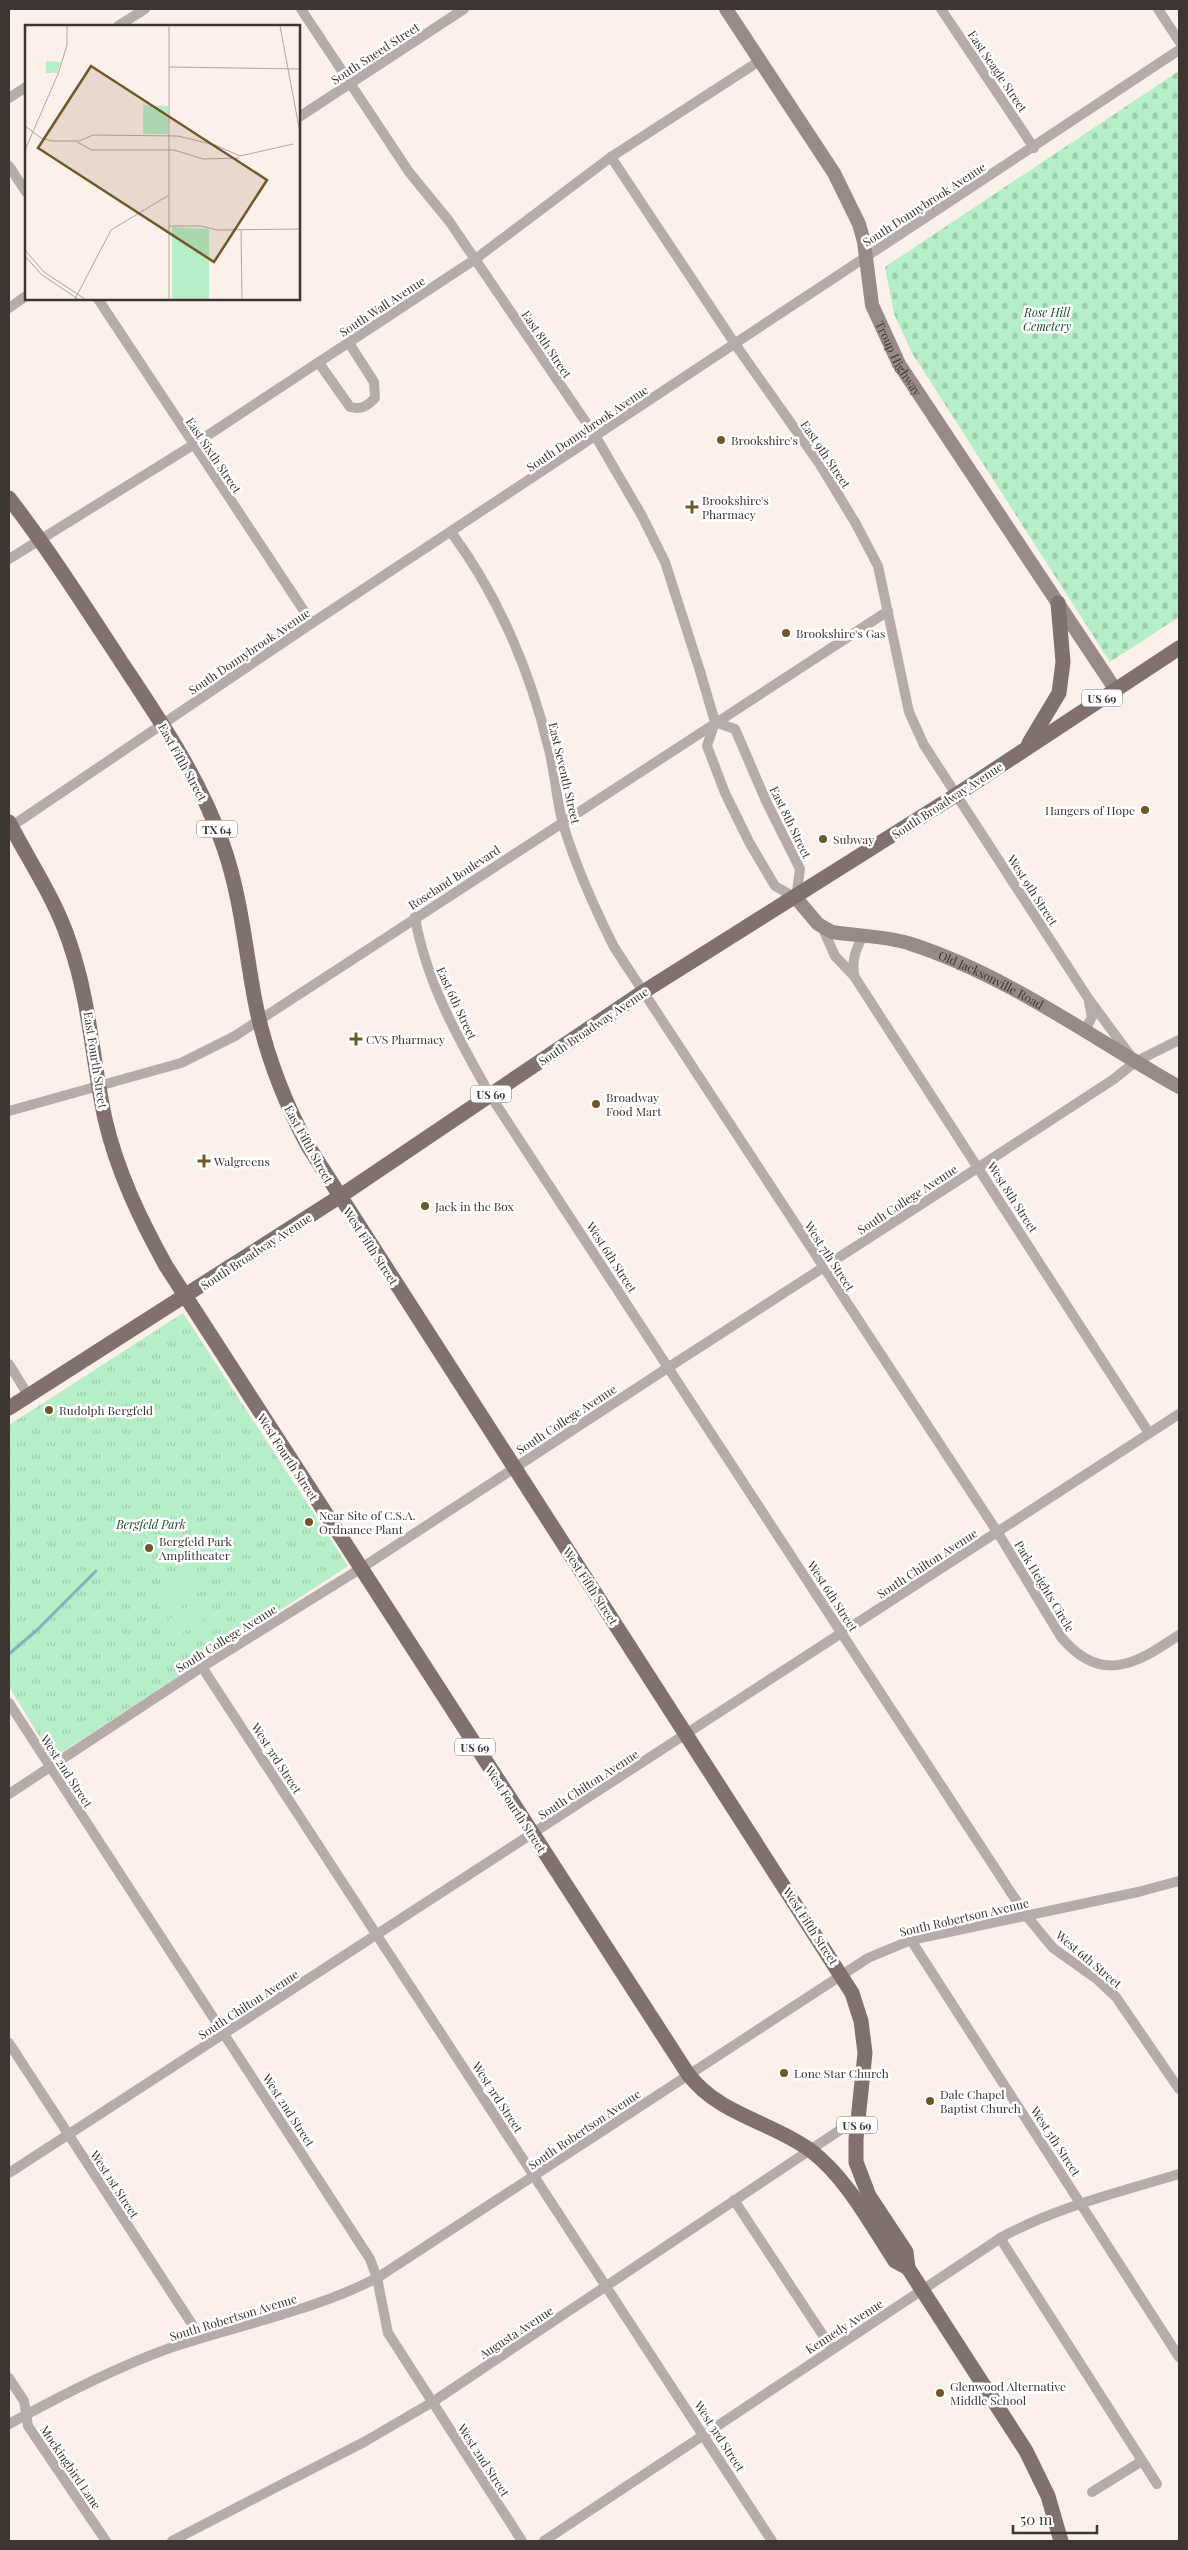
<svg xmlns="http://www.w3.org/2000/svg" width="1188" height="2550" font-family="'Playfair Display',serif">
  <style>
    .cemetery { fill: url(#cemetery-stones) }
    .park { fill: url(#park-tufts) }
    .garden { fill: #b6eec8 }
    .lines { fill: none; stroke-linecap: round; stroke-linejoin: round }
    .stream { stroke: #84b0bf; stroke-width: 3 }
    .street { stroke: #b5acaa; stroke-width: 10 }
    .secondary { stroke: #978a87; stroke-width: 14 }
    .primary { stroke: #81716e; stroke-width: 15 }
    .poi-dot { fill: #705728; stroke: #fff; stroke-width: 2 }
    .labels { text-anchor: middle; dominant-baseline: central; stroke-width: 5; stroke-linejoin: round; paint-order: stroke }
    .shield { fill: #fff; stroke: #777270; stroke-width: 1 }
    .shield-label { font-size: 11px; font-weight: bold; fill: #3d3532 }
    .street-label { font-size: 12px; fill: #3d3532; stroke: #fff }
    .park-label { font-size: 12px; font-style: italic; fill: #1a4b2e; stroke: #fff }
    .poi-label { font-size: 12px; fill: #3d3532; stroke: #fff; text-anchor: start }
    .inset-road { fill: none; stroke: #b0a5a1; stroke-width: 1 }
    .view { fill: #705728; fill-opacity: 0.15; stroke: #705728; stroke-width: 2.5 }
    .inset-edge { fill: none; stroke: #3d3532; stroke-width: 2.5 }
  </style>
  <defs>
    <pattern id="cemetery-stones" width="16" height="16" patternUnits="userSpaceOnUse" patternTransform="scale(1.25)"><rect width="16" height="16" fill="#b6eec8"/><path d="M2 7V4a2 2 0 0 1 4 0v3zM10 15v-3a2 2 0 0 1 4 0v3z" fill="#9dcdac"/></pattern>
    <pattern id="park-tufts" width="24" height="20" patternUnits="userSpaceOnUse" patternTransform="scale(1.25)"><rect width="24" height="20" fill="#b6eec8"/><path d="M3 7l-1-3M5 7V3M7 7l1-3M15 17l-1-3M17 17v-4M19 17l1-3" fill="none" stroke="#9dcdac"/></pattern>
  </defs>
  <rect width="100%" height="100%" fill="#fcf0eb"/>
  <path class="cemetery" d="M1179 71V617L1110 662 912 353 894 314 885 267Z"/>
  <path class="park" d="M183 1313 348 1566 53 1758 9 1687V1425Z"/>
  <g class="garden">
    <path d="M187 1576 198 1592 164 1614 154 1598Z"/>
    <path d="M202 1597 213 1614 178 1636 168 1620Z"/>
  </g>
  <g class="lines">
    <path class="stream" d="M9 1654 37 1630 96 1571"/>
    <g class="street">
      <path d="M301 9 409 172 449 221 596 437 642 516 665 562 700 671 715 722 707 746 725 793 749 842 775 886 796 898 800 869 766 801 735 729 715 722"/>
      <path d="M941 9 1034 148"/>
      <path d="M1158 9 1179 41"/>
      <path d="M118 26 145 9"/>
      <path d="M9 98 26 87"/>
      <path d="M299 117 464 9"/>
      <path d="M611 157 735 344 819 463 856 524 878 566 909 712 924 745 1088 998 1130 1055"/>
      <path d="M9 166 26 192"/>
      <path d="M98 299 312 623"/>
      <path d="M9 308 26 296"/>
      <path d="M319 363 350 407C362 410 367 406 375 398L374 382 349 343"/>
      <path d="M451 532C497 594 530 670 548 746 555 771 556 799 563 824 576 867 594 907 614 947L998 1533 1061 1637C1101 1685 1136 1664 1179 1635"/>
      <path d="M9 559 193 445 474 260 611 157 761 60"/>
      <path d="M9 828 312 623 1179 50"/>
      <path d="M415 917C426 982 458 1038 490 1095L1025 1914 1053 1948 1098 1980 1116 1997 1179 2089"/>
      <path d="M822 927 835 956 854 976 1149 1433"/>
      <path d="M854 976C852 959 855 951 863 936"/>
      <path d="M1084 1032 1092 1017 1089 1002"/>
      <path d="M9 1111 181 1063 235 1036 888 611"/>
      <path d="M9 1364 28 1395"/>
      <path d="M202 1667 772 2541"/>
      <path d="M9 1703 370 2259 377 2278 388 2333 522 2541"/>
      <path d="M9 1794 202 1667 360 1569 669 1367 979 1167 1114 1079 1135 1062 1179 1040"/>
      <path d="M911 1940 1179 2357"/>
      <path d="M9 2043 201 2338"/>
      <path d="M9 2173 1179 1414"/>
      <path d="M734 2200 832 2349"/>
      <path d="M1000 2238 1157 2484"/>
      <path d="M9 2378 24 2401 28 2426 106 2541"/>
      <path d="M9 2424C60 2396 112 2369 167 2349 237 2325 311 2312 377 2278L868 1958 911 1940 1138 1892 1179 1881"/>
      <path d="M1092 2492 1142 2461"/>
      <path d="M172 2541 364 2442 431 2403 858 2118"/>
      <path d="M544 2541 1002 2237C1057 2207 1119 2192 1179 2174"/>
    </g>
    <g class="secondary">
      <path id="s1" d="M726 9 834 173 859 224 864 242 872 305 899 364 1115 689"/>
      <path id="s2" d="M796 898 818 924 832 932C858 936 887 936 911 944 1007 975 1092 1038 1179 1087"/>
    </g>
    <g class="primary">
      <path d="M9 498C49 550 84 605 120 660 159 719 200 778 223 845 241 896 245 948 255 1001 265 1052 284 1101 308 1146L852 1993 861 2021 865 2053 856 2139V2162L869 2196 906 2252 908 2268 1026 2451 1048 2496 1061 2541"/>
      <path d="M1029 743 1059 693 1063 662 1058 603"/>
      <path d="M9 822C30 863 56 900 70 944 90 1002 92 1059 105 1119 117 1171 140 1219 166 1266L688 2074C719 2115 770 2121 810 2150 847 2178 870 2223 895 2261L908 2268"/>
      <path d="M9 1408 339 1197 643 992 956 795 1179 648"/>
    </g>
  </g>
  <g class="poi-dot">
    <circle cx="721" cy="440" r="5"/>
    <path d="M689.5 499.5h5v5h5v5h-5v5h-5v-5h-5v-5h5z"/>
    <circle cx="786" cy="633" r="5"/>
    <circle cx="1145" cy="810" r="5"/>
    <circle cx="823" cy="839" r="5"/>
    <path d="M353.5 1031.5h5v5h5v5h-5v5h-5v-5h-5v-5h5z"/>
    <circle cx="596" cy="1104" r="5"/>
    <path d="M201.5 1153.5h5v5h5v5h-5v5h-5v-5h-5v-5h5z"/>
    <circle cx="425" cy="1206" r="5"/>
    <circle cx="49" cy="1410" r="5"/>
    <circle cx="309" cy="1522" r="5"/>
    <circle cx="149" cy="1548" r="5"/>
    <circle cx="784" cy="2073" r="5"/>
    <circle cx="930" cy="2101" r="5"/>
    <circle cx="940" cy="2393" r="5"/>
  </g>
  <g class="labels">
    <g class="shield">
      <rect x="1082" y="689.5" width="40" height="17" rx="4"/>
      <rect x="197" y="820.5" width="40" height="17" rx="4"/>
      <rect x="471" y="1085.5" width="40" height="17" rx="4"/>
      <rect x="455" y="1738.5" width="40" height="17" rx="4"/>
      <rect x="837" y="2116.5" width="40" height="17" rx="4"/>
    </g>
    <g class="shield-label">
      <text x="1102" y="698">US 69</text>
      <text x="217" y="829">TX 64</text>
      <text x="491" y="1094">US 69</text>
      <text x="475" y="1747">US 69</text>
      <text x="857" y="2125">US 69</text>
    </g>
    <g class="street-label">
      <text transform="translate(375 53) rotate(-33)">South Sneed Street</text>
      <text transform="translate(998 71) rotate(56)">East Seagle Street</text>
      <text transform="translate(924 204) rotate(-33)">South Donnybrook Avenue</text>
      <text transform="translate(382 306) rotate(-33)">South Wall Avenue</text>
      <text transform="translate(547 344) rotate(56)">East 8th Street</text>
      <text stroke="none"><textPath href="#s1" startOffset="395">Troup Highway</textPath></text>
      <text transform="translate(587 428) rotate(-34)">South Donnybrook Avenue</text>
      <text transform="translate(826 454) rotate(56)">East 9th Street</text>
      <text transform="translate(214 455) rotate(56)">East Sixth Street</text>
      <text transform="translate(249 651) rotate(-34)">South Donnybrook Avenue</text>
      <text transform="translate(183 762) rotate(61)">East Fifth Street</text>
      <text transform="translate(565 773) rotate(77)">East Seventh Street</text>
      <text transform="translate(947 800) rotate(-33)">South Broadway Avenue</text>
      <text transform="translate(791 822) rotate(64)">East 8th Street</text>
      <text transform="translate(454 877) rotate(-33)">Roseland Boulevard</text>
      <text transform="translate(1033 890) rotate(57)">West 9th Street</text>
      <text stroke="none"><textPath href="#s2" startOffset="218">Old Jacksonville Road</textPath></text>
      <text transform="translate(457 1003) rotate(65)">East 6th Street</text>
      <text transform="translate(593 1026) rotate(-34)">South Broadway Avenue</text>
      <text transform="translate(96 1060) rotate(81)">East Fourth Street</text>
      <text transform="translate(309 1144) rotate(61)">East Fifth Street</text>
      <text transform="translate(1013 1197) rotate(57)">West 8th Street</text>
      <text transform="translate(907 1199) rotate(-33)">South College Avenue</text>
      <text transform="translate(371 1246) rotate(57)">West Fifth Street</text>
      <text transform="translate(256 1251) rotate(-33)">South Broadway Avenue</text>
      <text transform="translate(830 1256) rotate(57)">West 7th Street</text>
      <text transform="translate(612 1257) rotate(57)">West 6th Street</text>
      <text transform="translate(566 1419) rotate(-33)">South College Avenue</text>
      <text transform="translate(288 1457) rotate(57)">West Fourth Street</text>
      <text transform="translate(927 1563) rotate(-33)">South Chilton Avenue</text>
      <text transform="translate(591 1586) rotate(57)">West Fifth Street</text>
      <text transform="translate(1045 1586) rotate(59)">Park Heights Circle</text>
      <text transform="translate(833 1596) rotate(57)">West 6th Street</text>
      <text transform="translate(226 1638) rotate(-32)">South College Avenue</text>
      <text transform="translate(277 1758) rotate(57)">West 3rd Street</text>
      <text transform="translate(67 1771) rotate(57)">West 2nd Street</text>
      <text transform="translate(588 1784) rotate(-33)">South Chilton Avenue</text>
      <text transform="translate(516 1809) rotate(57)">West Fourth Street</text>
      <text transform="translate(964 1917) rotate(-13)">South Robertson Avenue</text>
      <text transform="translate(811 1926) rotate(57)">West Fifth Street</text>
      <text transform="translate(1089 1959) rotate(40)">West 6th Street</text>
      <text transform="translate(248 2004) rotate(-33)">South Chilton Avenue</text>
      <text transform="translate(498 2097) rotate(57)">West 3rd Street</text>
      <text transform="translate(289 2110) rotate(57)">West 2nd Street</text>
      <text transform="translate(584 2129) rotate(-34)">South Robertson Avenue</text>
      <text transform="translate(1056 2141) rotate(57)">West 5th Street</text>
      <text transform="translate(115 2184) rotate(57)">West 1st Street</text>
      <text transform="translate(233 2317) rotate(-17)">South Robertson Avenue</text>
      <text transform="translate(844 2326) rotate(-33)">Kennedy Avenue</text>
      <text transform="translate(516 2332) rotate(-33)">Augusta Avenue</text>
      <text transform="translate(720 2436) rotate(57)">West 3rd Street</text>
      <text transform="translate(484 2460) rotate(57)">West 2nd Street</text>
      <text transform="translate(71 2467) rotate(56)">Mockingbird Lane</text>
    </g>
    <g class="park-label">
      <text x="1047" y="312">Rose Hill<tspan x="1047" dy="14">Cemetery</tspan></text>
      <text x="151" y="1524">Bergfeld Park</text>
    </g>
    <g class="poi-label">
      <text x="731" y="440">Brookshire's</text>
      <text x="702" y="500">Brookshire's<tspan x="702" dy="14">Pharmacy</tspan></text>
      <text x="796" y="633">Brookshire's Gas</text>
      <text x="1135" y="810" text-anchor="end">Hangers of Hope</text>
      <text x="833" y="839">Subway</text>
      <text x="366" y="1039">CVS Pharmacy</text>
      <text x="606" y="1097">Broadway<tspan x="606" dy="14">Food Mart</tspan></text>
      <text x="214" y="1161">Walgreens</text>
      <text x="435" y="1206">Jack in the Box</text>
      <text x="59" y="1410">Rudolph Bergfeld</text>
      <text x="319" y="1515">Near Site of C.S.A.<tspan x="319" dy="14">Ordnance Plant</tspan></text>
      <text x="159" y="1541">Bergfeld Park<tspan x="159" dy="14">Amplitheater</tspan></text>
      <text x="794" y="2073">Lone Star Church</text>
      <text x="940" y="2094">Dale Chapel<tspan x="940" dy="14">Baptist Church</tspan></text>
      <text x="950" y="2386">Glenwood Alternative<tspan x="950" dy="14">Middle School</tspan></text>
    </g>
  </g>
  <g transform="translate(25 25)">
    <rect width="275" height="275" fill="#fcf0eb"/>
    <path d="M147 202 184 204V274H147Z" fill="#b6eec8"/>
    <path d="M21 36 36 37 32 48H21ZM118 80 143 81V109H118Z" fill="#b6eec8"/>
    <path class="inset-road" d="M144 1V274M255 1 275 108M144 42 275 44M0 101 16 113 27 116H54L68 110 153 111 190 120 215 131 268 119M52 117 67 125H149L178 134 214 133M0 125 33 49 42 20V1M144 201H176L192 205 275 204M216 205 217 274M0 225 19 247 60 274M0 231 17 250 53 274M50 274 86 205 144 170"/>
    <path class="view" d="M66 41 242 155 189 237 13 123Z"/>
    <rect width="275" height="275" class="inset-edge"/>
  </g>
  <rect width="1188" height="2550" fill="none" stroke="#3d3532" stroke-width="20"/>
  <path d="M1013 2525v8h84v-8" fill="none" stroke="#3d3532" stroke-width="2.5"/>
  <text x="1020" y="2525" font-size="15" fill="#3d3532" stroke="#ffffff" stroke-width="4" paint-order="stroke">50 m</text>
</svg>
